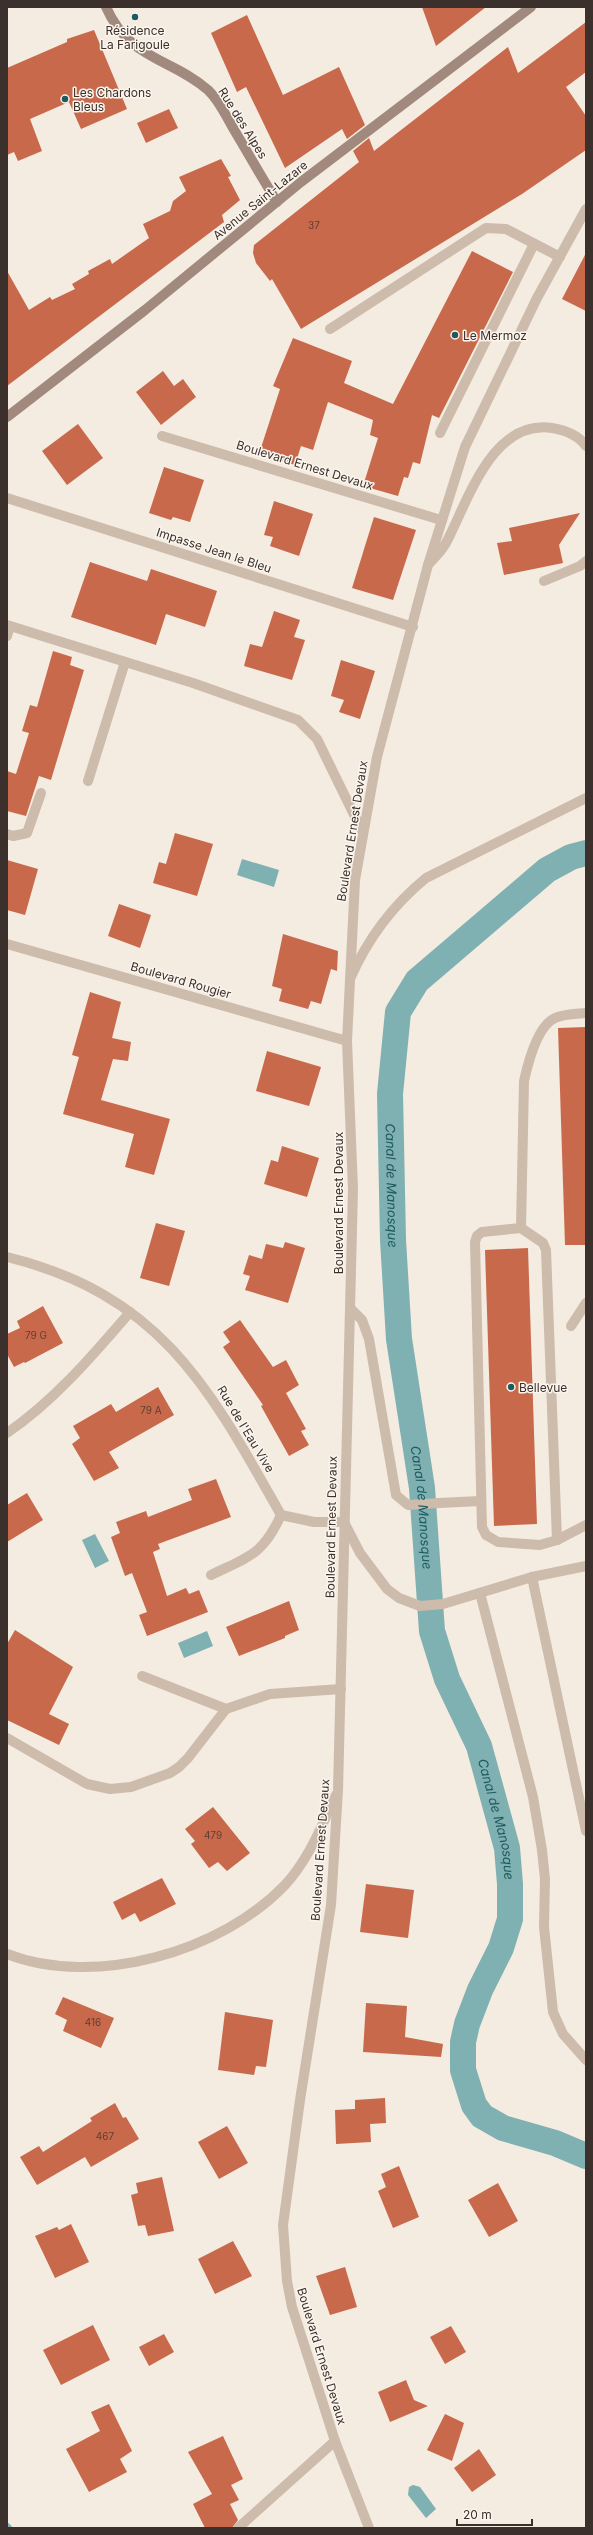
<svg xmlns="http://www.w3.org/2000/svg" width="593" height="2535" font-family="Inter,sans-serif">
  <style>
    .water { fill: #7fb0b2 }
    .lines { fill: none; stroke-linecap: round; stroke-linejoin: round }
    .stream { stroke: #7fb0b2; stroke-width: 8 }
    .canal { stroke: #7fb0b2; stroke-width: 26 }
    .building { fill: #c8694b }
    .lane { stroke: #cdbbac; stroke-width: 10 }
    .street { stroke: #cdbbac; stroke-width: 10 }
    .secondary { stroke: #a18a7d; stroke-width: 10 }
    .poi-dot { fill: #1f5a5e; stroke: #fbf5ee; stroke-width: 1.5 }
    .labels { text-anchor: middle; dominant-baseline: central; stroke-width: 3; stroke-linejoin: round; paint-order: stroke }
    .number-label { font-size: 10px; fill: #5e3e33 }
    .poi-label { font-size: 12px; fill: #3b302b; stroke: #fbf5ee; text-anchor: start }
    .street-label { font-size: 12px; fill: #3b302b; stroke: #fbf5ee }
    .water-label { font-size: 13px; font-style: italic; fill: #1f5a5e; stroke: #fbf5ee }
  </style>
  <rect width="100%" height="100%" fill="#f4ebe1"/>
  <g class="water">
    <path d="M242 859 279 870 274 887 237 875Z"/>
    <path d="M95 1534 109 1561 95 1568 82 1540Z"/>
    <path d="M207 1631 213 1646 184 1658 178 1643Z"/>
    <path d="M413 2485 420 2487 436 2509 426 2518 408 2495 409 2487Z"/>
  </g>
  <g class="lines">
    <path class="stream" d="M7 2527 8 2528"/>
    <path class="canal" id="s1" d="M586 853 571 857 547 870 417 981 398 1012 390 1094 393 1240 399 1339 422 1488 432 1631 447 1679 479 1746 507 1848 510 1884V1919L501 1948 480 1990 467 2024 463 2042V2070L474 2105 482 2116 503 2128 555 2143 586 2156"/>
  </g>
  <g class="building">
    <path d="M422 7H486L436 46Z"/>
    <path d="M247 15 283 95 339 67 365 125 347 139 342 129 285 168 246 87 237 92 211 33Z"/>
    <path d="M586 22V72L566 87 586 116V150L522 194 301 329 272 279 270 281 256 263 253 253 254 245 359 162 353 151 369 138 374 151 508 47 518 73Z"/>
    <path d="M94 30 127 109 81 129 69 102 30 119 42 151 18 161 14 152 7 155V68L67 42V39Z"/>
    <path d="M169 109 178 128 146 143 137 123Z"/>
    <path d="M221 159 231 176 228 177 240 200 222 215 224 222 7 386V271L29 310 50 297 52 300 75 289 72 284 89 274 88 271 110 259 112 264 149 238 143 224 170 211 173 201 186 191 179 177Z"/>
    <path d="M472 251 513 272 439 418 432 415 420 464 413 462 408 478 404 477 398 496 363 486 378 438 370 435 373 420 328 402 313 450 301 446 295 465 259 454 280 389 273 386 293 338 352 361 344 383 393 404Z"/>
    <path d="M586 253V311L562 299Z"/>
    <path d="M163 371 174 386 183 379 196 397 161 425 136 392Z"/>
    <path d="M78 424 103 458 67 485 42 451Z"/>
    <path d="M164 467 204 480 190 522 173 517 171 520 149 513Z"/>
    <path d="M274 501 313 514 299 556 270 546 273 537 264 535Z"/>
    <path d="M580 513 559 545 563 563 504 575 497 543 512 541 509 528Z"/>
    <path d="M374 517 416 530 393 600 352 588Z"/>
    <path d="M90 562 147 581 151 569 217 591 205 627 166 614 156 645 71 617Z"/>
    <path d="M274 611 300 620 294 637 305 640 292 680 244 666 250 644 262 647Z"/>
    <path d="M53 651 72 657 70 665 84 670 51 780 39 776 26 816 7 811V771L16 774 29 733 22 731 30 705 37 707Z"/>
    <path d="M341 660 375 671 360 719 339 712 344 700 331 696Z"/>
    <path d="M175 833 213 844 197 896 153 883 159 862 166 864Z"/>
    <path d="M7 860 38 869 25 915 7 910Z"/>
    <path d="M119 904 151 915 140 948 108 936Z"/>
    <path d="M283 934 338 951 337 971 331 969 321 1004 311 1001 308 1009 279 1001 282 989 272 986Z"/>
    <path d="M90 992 121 1002 112 1038 131 1042 128 1061 113 1059 101 1100 170 1119 154 1175 125 1167 134 1134 63 1114 79 1057 72 1055Z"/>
    <path d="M586 1027V1245H565L558 1028Z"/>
    <path d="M267 1051 321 1067 309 1106 256 1091Z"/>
    <path d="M282 1146 319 1158 307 1197 264 1184 271 1160 278 1162Z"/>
    <path d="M156 1223 185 1231 169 1286 140 1278Z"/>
    <path d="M285 1242 305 1248 288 1303 245 1290 250 1276 243 1274 249 1255 262 1259 266 1244 283 1248Z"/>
    <path d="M528 1248 537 1524 494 1526 485 1250Z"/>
    <path d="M43 1306 63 1343 25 1363 24 1362 14 1367 7 1354V1334L20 1328 17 1321Z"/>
    <path d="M240 1320 273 1367 286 1360 299 1385 286 1393 306 1429 301 1431 309 1445 289 1456 261 1406 263 1405 223 1347 230 1342 223 1332Z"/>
    <path d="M158 1387 174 1415 109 1452 119 1468 94 1481 72 1444 80 1438 73 1426 111 1404 116 1412Z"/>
    <path d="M216 1479 231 1517 158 1544 160 1549 153 1552 167 1596 186 1588 189 1594 199 1590 208 1612 147 1636 139 1615 147 1612 132 1573 125 1576 111 1537 120 1533 116 1522 146 1511 148 1517 192 1500 188 1489Z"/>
    <path d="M27 1493 43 1520 7 1542V1505Z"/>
    <path d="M289 1601 299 1630 285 1636V1638L239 1656 226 1627Z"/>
    <path d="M15 1630 73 1667 49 1714 69 1724 59 1745 7 1720V1644Z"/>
    <path d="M213 1807 250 1853 227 1871 218 1862 209 1868 191 1844 195 1841 185 1829Z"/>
    <path d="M162 1878 176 1904 140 1922 135 1913 122 1920 113 1902Z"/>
    <path d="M366 1884 414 1890 408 1938 360 1932Z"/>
    <path d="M63 1997 114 2018 101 2048 63 2031 67 2020 55 2014Z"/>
    <path d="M366 2003 407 2006 405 2037 443 2044 441 2057 363 2052Z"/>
    <path d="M225 2012 273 2020 266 2067 256 2066 254 2075 218 2070Z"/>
    <path d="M385 2098 386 2123 370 2124 371 2142 336 2144 335 2110 355 2109V2100Z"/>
    <path d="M115 2103 123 2118 126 2117 139 2139 91 2167 85 2157 37 2185 20 2157 39 2146 43 2152 92 2121 90 2118Z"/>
    <path d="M227 2126 248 2163 219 2179 198 2142Z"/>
    <path d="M399 2166 419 2217 393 2228 378 2191 386 2187 381 2174Z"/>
    <path d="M162 2177 174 2231 148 2236 145 2225 138 2226 131 2195 138 2193 136 2183Z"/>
    <path d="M498 2183 518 2221 489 2237 468 2200Z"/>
    <path d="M71 2224 89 2262 55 2278 35 2236 57 2227 59 2230Z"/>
    <path d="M233 2241 252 2276 215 2294 198 2259Z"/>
    <path d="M345 2267 357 2307 330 2315 316 2276Z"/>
    <path d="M93 2325 110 2360 61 2385 43 2350Z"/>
    <path d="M451 2326 466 2352 445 2364 430 2337Z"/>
    <path d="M164 2334 174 2352 149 2366 139 2347Z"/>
    <path d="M406 2380 414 2400 428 2406 390 2422 378 2392Z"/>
    <path d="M109 2404 132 2451 120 2459 127 2472 89 2492 66 2449 100 2431 91 2412Z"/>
    <path d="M445 2414 464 2423 452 2461 427 2450Z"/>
    <path d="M223 2436 243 2479 231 2485 239 2500 230 2504 238 2520 232 2528H205L193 2504 212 2494 188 2452Z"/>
    <path d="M479 2449 496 2475 472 2492 454 2468Z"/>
  </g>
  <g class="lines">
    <g class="lane">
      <path d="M330 329 486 228 506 229 560 257"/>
      <path d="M440 433 534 244"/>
      <path d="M162 436 441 520"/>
      <path d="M428 565C435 557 443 550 447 541 468 501 492 419 552 428 565 430 578 435 586 446"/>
      <path d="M544 581 580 566 586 561"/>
      <path d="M7 625 193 683 298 720 317 739 363 833"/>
      <path d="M7 636 10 626"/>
      <path d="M88 781 125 662"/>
      <path d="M7 834 13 836 27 833 41 793"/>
      <path d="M350 979C367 940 393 905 426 878L586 798"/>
      <path d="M586 1013C576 1014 564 1014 555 1018 537 1026 528 1063 524 1081L521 1228 482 1232 477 1236 475 1242 482 1527 486 1535 498 1542 540 1545 557 1540 586 1525"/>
      <path d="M521 1228 543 1243 546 1250 557 1540"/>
      <path d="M571 1326 586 1303"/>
      <path d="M439 1503 480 1501"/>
      <path d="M344 1522 360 1553 387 1589 399 1598 420 1606 443 1604 532 1577 586 1566"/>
      <path d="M532 1577 586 1831"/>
      <path d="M480 1593 533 1797 542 1850 545 1879 544 1927 553 2012 563 2034 586 2060"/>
      <path d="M142 1676 226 1709"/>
      <path d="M7 1738 87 1784 110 1789 131 1787 170 1773 179 1767 188 1758 226 1709 270 1694 341 1689"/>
      <path d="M238 2528 335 2441"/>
    </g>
    <g class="street">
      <path d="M7 498 413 627"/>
      <path d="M7 944 347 1041"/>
      <path d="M7 1257C161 1295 209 1387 281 1515L314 1522H344"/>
      <path d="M350 1308 362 1320 369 1339 396 1495 408 1505 439 1503"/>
      <path d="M7 1433C55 1400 92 1356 130 1312"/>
      <path d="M211 1575C248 1557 263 1555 281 1515"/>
      <path d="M7 1954C95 1988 221 1952 285 1885 309 1859 321 1827 336 1795"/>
      <path d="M369 2528 335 2441 292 2307 287 2281 283 2225 300 2100 331 1905 338 1790 353 1189 347 1041 355 880 377 757 428 565 465 447 537 298 586 209"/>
    </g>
    <g class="secondary">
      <path d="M106 7C130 61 170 57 208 90 219 100 226 116 233 128 248 153 262 178 277 202"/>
      <path d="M7 417 145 310 301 182 531 7"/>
    </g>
  </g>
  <g class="poi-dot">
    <circle cx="135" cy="17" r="4"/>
    <circle cx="65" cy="99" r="4"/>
    <circle cx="455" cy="335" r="4"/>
    <circle cx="511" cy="1387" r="4"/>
  </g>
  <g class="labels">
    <g class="number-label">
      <text x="314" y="225">37</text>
      <text x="36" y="1335">79 G</text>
      <text x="151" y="1410">79 A</text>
      <text x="213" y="1835">479</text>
      <text x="93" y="2022">416</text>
      <text x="105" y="2136">467</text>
    </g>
    <g class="poi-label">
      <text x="135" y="30" text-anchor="middle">Résidence<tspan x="135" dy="14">La Farigoule</tspan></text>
      <text x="73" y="92">Les Chardons<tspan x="73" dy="14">Bleus</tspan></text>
      <text x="463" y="335">Le Mermoz</text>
      <text x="519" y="1387">Bellevue</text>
    </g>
    <g class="street-label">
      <text transform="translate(243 123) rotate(58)">Rue des Alpes</text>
      <text transform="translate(260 200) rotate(-39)">Avenue Saint-Lazare</text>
      <text transform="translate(305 465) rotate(17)">Boulevard Ernest Devaux</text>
      <text transform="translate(214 550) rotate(18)">Impasse Jean le Bleu</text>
      <text transform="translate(352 831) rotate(-81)">Boulevard Ernest Devaux</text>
      <text transform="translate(181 980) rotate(16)">Boulevard Rougier</text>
      <text transform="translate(338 1203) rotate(-90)">Boulevard Ernest Devaux</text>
      <text transform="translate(246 1429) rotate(59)">Rue de l'Eau Vive</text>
      <text transform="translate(331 1527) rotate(-89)">Boulevard Ernest Devaux</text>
      <text transform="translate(320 1850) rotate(-86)">Boulevard Ernest Devaux</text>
      <text transform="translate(322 2356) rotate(73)">Boulevard Ernest Devaux</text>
    </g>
    <g class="water-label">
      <text stroke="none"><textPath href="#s1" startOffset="424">Canal de Manosque</textPath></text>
      <text stroke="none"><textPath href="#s1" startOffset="748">Canal de Manosque</textPath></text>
      <text stroke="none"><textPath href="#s1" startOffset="1072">Canal de Manosque</textPath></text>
    </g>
  </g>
  <rect width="593" height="2535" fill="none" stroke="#3b302b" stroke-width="16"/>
  <path d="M457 2519v6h75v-6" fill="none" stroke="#3b302b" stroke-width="2"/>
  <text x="463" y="2519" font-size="12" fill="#3b302b" stroke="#fbf5ee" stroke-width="3" paint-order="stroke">20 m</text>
</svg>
